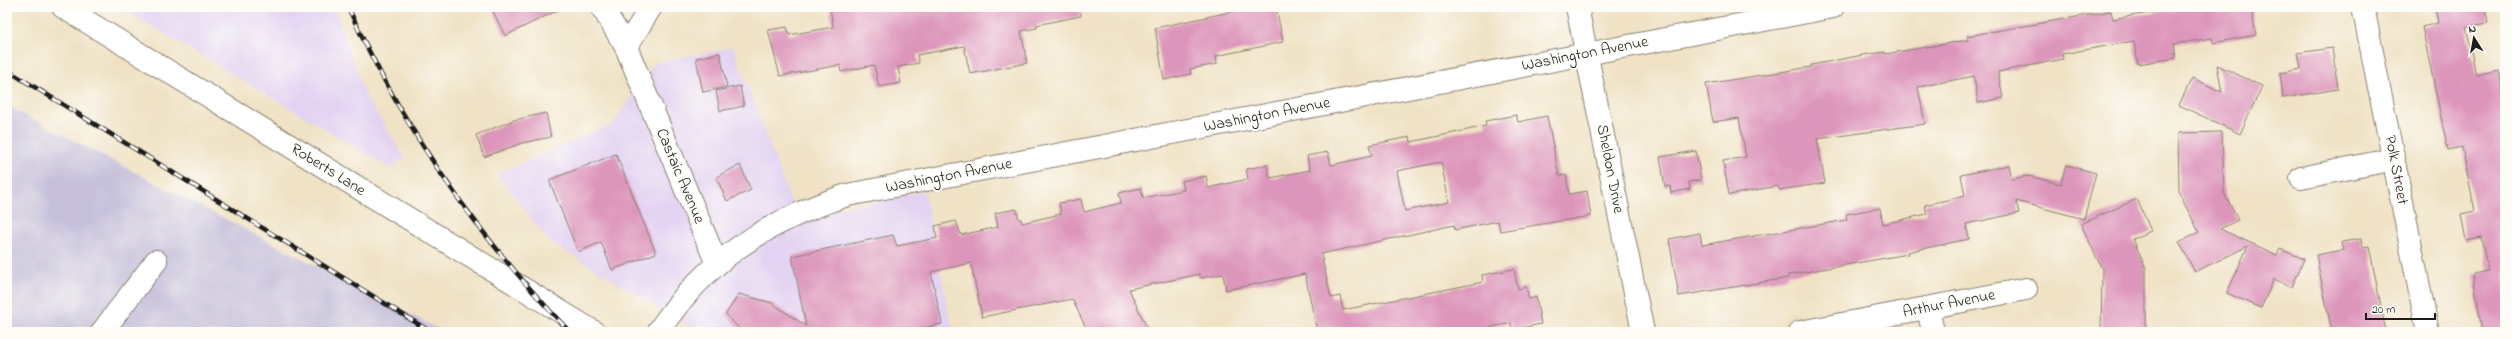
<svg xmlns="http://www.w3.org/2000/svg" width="2512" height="339" font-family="'Indie Flower',sans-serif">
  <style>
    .built { fill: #e3d3f2 }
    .industrial { fill: #c6c0da }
    .building { fill: #dd96bb; fill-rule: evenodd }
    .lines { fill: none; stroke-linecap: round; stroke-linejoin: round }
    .minor-casing { stroke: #867f70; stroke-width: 24 }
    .minor { stroke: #fff; stroke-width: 22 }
    .rail-casing { stroke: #1c1c1c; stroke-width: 4.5 }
    .rail { stroke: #fdfcf7; stroke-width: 3; stroke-dasharray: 9; stroke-linecap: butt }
    .labels { text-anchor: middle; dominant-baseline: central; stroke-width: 4; stroke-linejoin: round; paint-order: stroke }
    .street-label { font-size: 16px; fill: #1c1c1c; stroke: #fdfcf7 }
  </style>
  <rect width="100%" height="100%" fill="#fdfcf7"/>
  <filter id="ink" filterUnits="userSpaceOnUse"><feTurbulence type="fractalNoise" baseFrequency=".025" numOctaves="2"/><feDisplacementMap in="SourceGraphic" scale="8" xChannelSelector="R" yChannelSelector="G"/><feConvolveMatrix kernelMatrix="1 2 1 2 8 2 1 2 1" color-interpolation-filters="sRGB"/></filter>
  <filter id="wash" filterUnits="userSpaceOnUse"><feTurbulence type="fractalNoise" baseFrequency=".012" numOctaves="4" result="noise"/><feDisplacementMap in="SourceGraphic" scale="16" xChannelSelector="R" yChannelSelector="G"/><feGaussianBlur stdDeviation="0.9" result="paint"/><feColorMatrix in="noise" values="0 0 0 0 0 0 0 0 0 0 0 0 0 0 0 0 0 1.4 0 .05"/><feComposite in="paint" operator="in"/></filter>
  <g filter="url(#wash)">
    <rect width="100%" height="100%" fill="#f0e2c5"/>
    <g class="built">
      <path d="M119 7H334L364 93 405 158 391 168Z"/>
      <path d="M733 47 799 223 836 209 924 191 953 332H699L549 241 497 174 613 124 655 63Z"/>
    </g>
    <path class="industrial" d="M7 106 444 332H7Z"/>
    <g id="blocks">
      <g class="building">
        <path d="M491 7H564L505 36Z"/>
        <path d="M830 7H1080L1081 16 1036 25 1037 28 1021 31 1027 63 1006 67 970 74 964 46 917 55 919 63 898 67 901 83 879 87 874 65 841 72 840 65 780 76 768 30 787 27 789 35 833 27Z"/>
        <path d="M1234 7H1276L1283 42 1216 56 1217 64 1190 69 1191 74 1164 80 1155 28 1235 11Z"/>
        <path d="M2161 7H2251L2256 35 2213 43 2212 38 2174 44 2176 58 2138 64 2134 41 2062 54 2063 59 1998 72 2003 98 1978 103 1974 76 1918 87 1925 124 1817 139 1825 183 1779 190 1778 186 1729 195 1723 161 1746 157 1739 118 1713 122 1706 84 1811 67V65L1863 55 1885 52V54L1968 40 1967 36 2111 11 2113 19 2161 11Z"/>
        <path d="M2435 7H2485L2488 23 2466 27 2476 75 2499 70 2505 103V332H2482L2473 274 2488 271 2481 237 2466 240 2461 214 2475 211 2462 147 2448 150 2422 27 2438 23Z"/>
        <path d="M2332 48 2338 89 2283 98 2280 73 2301 69 2298 53Z"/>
        <path d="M720 53 727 87 703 92 696 58Z"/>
        <path d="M2217 65 2262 86 2240 134 2179 105 2192 78 2222 92Z"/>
        <path d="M740 86 744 106 720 111 716 91Z"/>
        <path d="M546 113 551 137 522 143 484 157 476 135 514 120Z"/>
        <path d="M1516 115 1518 122 1547 116 1559 176 1566 175 1569 194 1587 191 1591 216 1500 231 1498 221 1455 230 1454 225 1321 254 1331 298 1340 296 1343 310 1483 282 1482 275 1514 269 1518 289 1526 287 1529 299 1536 297 1541 324 1512 330 1511 323 1469 332H1317L1305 274 1226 290 1223 274 1200 278V274L1129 289 1149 332H1088L1072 299 982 317 971 263 931 272 942 324 904 332H742L726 314 739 294 772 303 806 326 792 256 893 235 897 246 937 238 935 226 956 221 961 235 998 227 995 213 1016 209 1019 219H1021L1022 223 1061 214 1059 203 1081 199 1084 212 1121 203 1119 193 1141 188 1143 198 1184 190 1182 181 1206 176 1208 188 1248 179 1246 169 1267 165 1270 178 1310 170 1307 156 1328 152 1331 165 1372 156 1369 145 1410 137 1411 142 1486 126 1485 121ZM1441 162 1449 202 1405 211 1397 171Z"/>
        <path d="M2222 132 2224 193 2238 220 2220 229 2277 255 2280 249 2304 259 2292 287 2274 279 2261 308 2227 293 2248 246 2195 272 2179 242 2199 232 2179 193 2178 133Z"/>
        <path d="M1696 151 1701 180 1689 182 1690 189 1671 193 1670 186 1665 187 1660 157Z"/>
        <path d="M616 154 656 253 612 270 601 242 578 252 549 180Z"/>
        <path d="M740 165 751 190 727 201 716 177Z"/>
        <path d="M2009 165 2012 179 2028 176 2061 184 2066 165 2096 173 2084 219 2016 201 2019 213 1966 224 1969 239 1907 252 1908 254 1788 275V278L1679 296 1669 239 1700 233 1702 245 1847 220 1846 214 1880 208 1883 224 1927 214 1925 205 1965 196 1961 175Z"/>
        <path d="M2137 199 2151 231 2133 239 2146 269V332H2101L2102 269 2081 224Z"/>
        <path d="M2361 239 2362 247 2369 246 2386 332H2332L2316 255 2344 250 2342 242Z"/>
      </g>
    </g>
  </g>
  <g filter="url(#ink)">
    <use href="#blocks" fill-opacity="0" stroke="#867f70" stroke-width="1"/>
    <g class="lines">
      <g class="minor-casing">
        <g id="minor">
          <path d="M63 7 594 332"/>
          <path d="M602 7 626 47 717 264"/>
          <path d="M1577 7 1643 332"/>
          <path d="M2363 7 2428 332"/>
          <path d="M626 47 651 7"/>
          <path d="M2301 178 2394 159"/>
          <path d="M1928 308 1933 332"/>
          <path d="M102 332 156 261"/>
          <path d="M658 332C706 259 766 222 847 195L1833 7"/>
          <path d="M1800 332 2026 289"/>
        </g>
      </g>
      <use href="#minor" class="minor"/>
      <g class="rail-casing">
        <g id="rail">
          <path d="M348 7C403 129 477 236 570 332"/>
          <path d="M7 70 431 332"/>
        </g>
      </g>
      <use href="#rail" class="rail"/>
    </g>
  </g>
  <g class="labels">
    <g class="street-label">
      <text transform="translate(1585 54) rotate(-11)">Washington Avenue</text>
      <text transform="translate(1267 115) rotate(-11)">Washington Avenue</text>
      <text transform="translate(1610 169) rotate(79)">Sheldon Drive</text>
      <text transform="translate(328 170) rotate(32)">Roberts Lane</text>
      <text transform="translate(2396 170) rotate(79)">Polk Street</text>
      <text transform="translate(680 176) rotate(67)">Castaic Avenue</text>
      <text transform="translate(949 176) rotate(-11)">Washington Avenue</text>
      <text transform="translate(1949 304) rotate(-11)">Arthur Avenue</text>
    </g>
  </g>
  <rect width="2512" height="339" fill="none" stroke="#fdfcf7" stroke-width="24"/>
  <g transform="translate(2474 38) rotate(349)" stroke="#fdfcf7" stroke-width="3" paint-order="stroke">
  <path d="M0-3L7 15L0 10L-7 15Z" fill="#1c1c1c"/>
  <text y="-6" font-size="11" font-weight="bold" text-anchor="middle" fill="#1c1c1c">N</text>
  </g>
  <path d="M2366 313v6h69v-6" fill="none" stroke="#1c1c1c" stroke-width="2"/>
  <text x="2372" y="313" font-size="12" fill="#1c1c1c" stroke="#fdfcf7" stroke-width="3" paint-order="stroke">20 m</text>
</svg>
